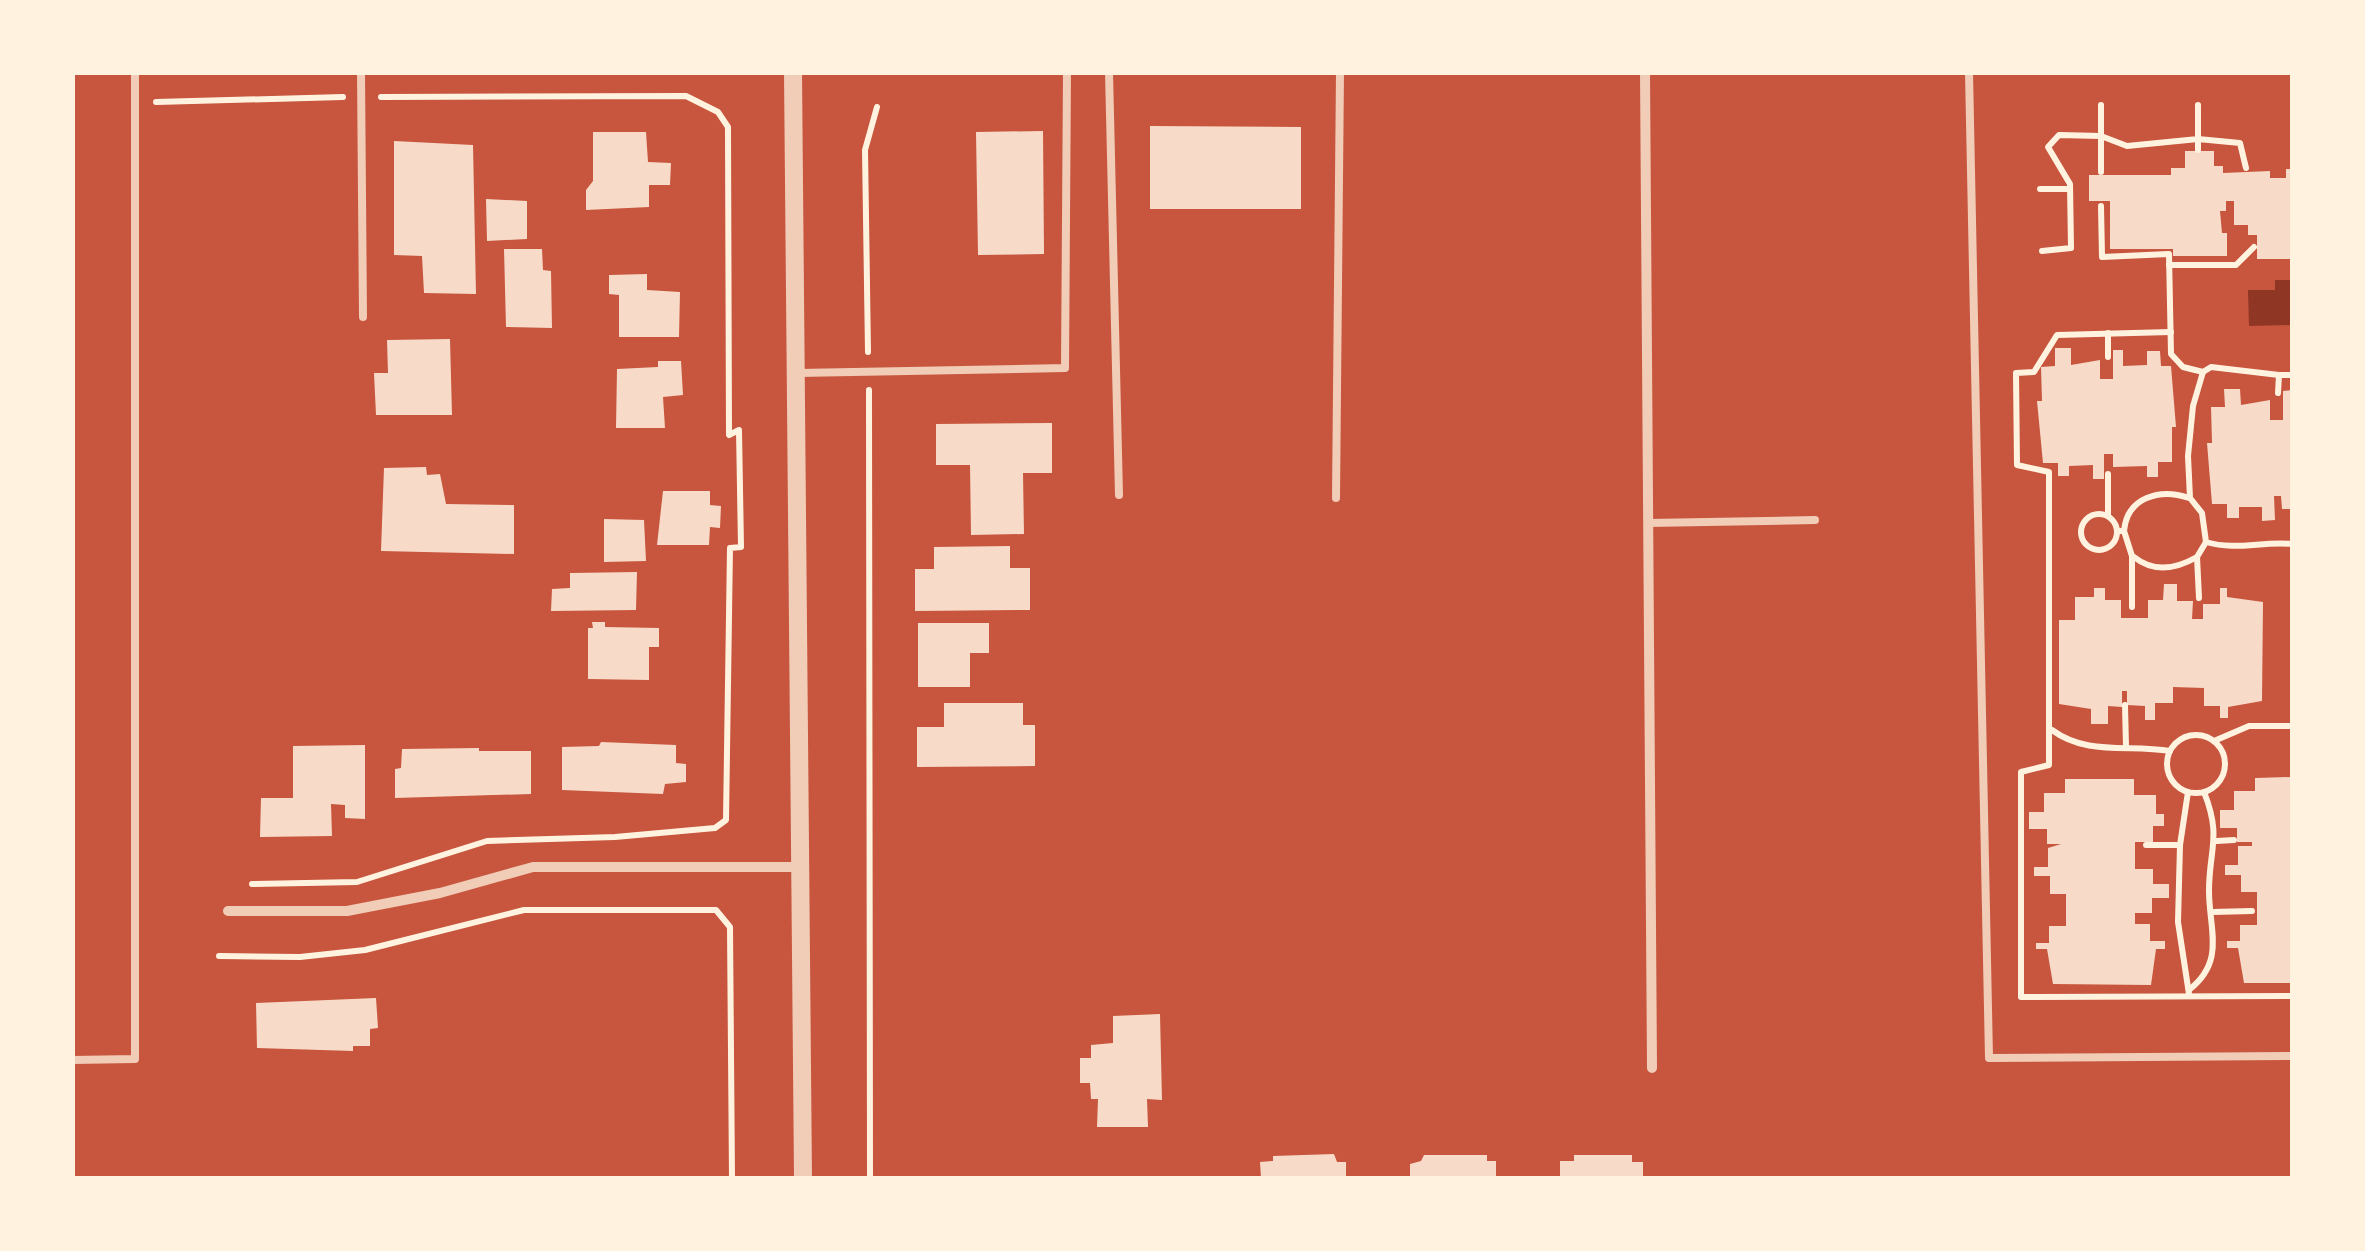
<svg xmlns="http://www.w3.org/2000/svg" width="2365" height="1251" font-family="Arial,sans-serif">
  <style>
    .water { fill: #8f3625 }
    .building { fill: #f7dbc8 }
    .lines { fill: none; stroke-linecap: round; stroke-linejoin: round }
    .path { stroke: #fff3e0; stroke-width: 6 }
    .service { stroke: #f1ccb7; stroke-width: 8 }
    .minor { stroke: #f1ccb7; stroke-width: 10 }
    .tertiary { stroke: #f1ccb7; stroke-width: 18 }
  </style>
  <rect width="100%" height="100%" fill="#c8553d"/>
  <path class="water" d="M2275 280H2292V325L2249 326 2248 290H2275Z"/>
  <g class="building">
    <path d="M1150 126 1301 127V209H1150Z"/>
    <path d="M1043 131 1044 254 978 255 976 132Z"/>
    <path d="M593 132H646L648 162 671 163 670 185H649V207L586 210V190L593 181Z"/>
    <path d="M394 141 473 145 476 294 424 293 422 256 394 255Z"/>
    <path d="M2185 151H2214V166H2223V173L2270 171V178H2286V169H2292V259H2257V235H2248V225H2234V201H2226V211H2220L2222 233H2227V256H2173V249H2110V201H2089V175H2171V168H2185Z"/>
    <path d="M486 199 527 201V239L487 241Z"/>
    <path d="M504 249H542L543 270 551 271 552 328 506 327Z"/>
    <path d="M647 274V290L680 292 679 337H619V295L609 294V275Z"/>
    <path d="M450 339 452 415H376L374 373H388L387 340Z"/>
    <path d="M2055 348H2071V365L2100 360V379H2113V350H2123V366L2147 365V351H2160L2161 366H2171L2176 427H2172V462H2158V477H2147V466L2113 467V454H2104V479H2093V465L2069 466V476H2058V463H2043L2037 401H2042L2041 367 2055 366Z"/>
    <path d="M658 361H681L683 395 663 397 665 428H616L617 369 658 367Z"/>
    <path d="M2224 389H2240L2241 405 2270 400V420H2283V391L2292 390V509H2282L2281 496H2274L2275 520 2262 521V507H2239V518H2227V504H2212L2207 443H2212L2211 407H2225Z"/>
    <path d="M1052 423V473H1023L1024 534 971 535 970 465H936V424Z"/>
    <path d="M426 467 427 475 440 474 446 504 514 505V554L381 551 384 468Z"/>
    <path d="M663 491H710V505L721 506 720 528 710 527 709 545H657Z"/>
    <path d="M604 519 644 520 646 561 604 562Z"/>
    <path d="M1010 546V568H1030V610L915 611V569H934V547Z"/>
    <path d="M637 572 636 610 551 611 552 589 570 588V573Z"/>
    <path d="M2164 584H2177V601H2193L2192 619H2203V604H2220V588H2227V597L2263 602 2262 701 2228 707V718H2220V706H2204V688L2173 687V703H2155V720H2145V706L2127 705V691H2122V707L2108 706V724H2091V709L2059 704V620H2075V597H2094V588H2105V600H2121V618H2148V600H2163Z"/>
    <path d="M592 622H605V627L659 628V647H649V680L588 679V628H593Z"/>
    <path d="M918 623H989V653H970V687H918Z"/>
    <path d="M944 703H1023V725H1035V766L917 767V727H944Z"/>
    <path d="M601 742 676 745V763L686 764V782L665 784 663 794 562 790V747L599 746Z"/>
    <path d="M365 745V819L345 818V805L331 804 332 836 260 837 261 798H293V746Z"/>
    <path d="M479 748V751H531V794L395 798V769L401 768 402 749Z"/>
    <path d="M2292 777V983H2244L2238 948H2227V941H2240V925H2257V892H2241V875H2225V865H2238V846H2252V842H2237V828H2220V810H2234V791H2255V778Z"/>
    <path d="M2065 779H2134V795H2156V814H2164V826H2153V842H2135V869H2153V884H2169V898H2152V913H2135V924H2150V941H2165V949H2156L2151 985 2053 984 2047 949H2036V943H2049V926H2066V894H2050V876H2034V867H2048V848L2061 844H2047V829H2029V812H2044V793H2065Z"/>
    <path d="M376 998 378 1028 370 1029V1046H353V1051L257 1048 256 1003Z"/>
    <path d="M1160 1014 1162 1100 1147 1099 1148 1127H1097L1098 1099H1091L1090 1083H1080V1058H1091V1045L1113 1043V1016Z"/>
    <path d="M1334 1154 1337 1162H1346V1178H1261L1260 1162 1273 1161V1156Z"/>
    <path d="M1424 1155H1487V1161H1496V1178H1410V1164L1421 1161Z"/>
    <path d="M1574 1155H1632V1162H1643V1178H1560V1161H1574Z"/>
  </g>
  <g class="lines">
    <g class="path">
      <path d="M156 102 343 97"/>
      <path d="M2101 105V172"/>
      <path d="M2198 150V139L2240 143 2246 168"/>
      <path d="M2040 189H2070"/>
      <path d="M2101 206 2102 257 2169 254 2171 354 2183 367 2203 372 2193 406 2188 456 2190 498 2202 513 2206 542C2236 551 2262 541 2292 544"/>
      <path d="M2042 251 2071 248 2070 184 2048 147 2059 135 2101 136 2127 146 2198 139V105"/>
      <path d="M2169 265H2236L2254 247"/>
      <path d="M2171 332 2057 335 2034 372 2016 373 2017 465 2049 472V765L2021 772V997L2292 996"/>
      <path d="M2108 333V357"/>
      <path d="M868 352 865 150 877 107"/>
      <path d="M2203 372 2211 367 2279 375"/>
      <path d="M869 390 870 1178"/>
      <path d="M2278 393 2279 375H2292"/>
      <path d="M2108 474V516"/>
      <circle cx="2099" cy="532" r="18"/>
      <path d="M2118 531H2124C2127 497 2160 488 2189 498"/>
      <path d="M2124 531 2132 556V607"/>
      <path d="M2134 557C2154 573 2176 569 2197 557"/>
      <path d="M2199 598 2197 557 2206 542"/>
      <path d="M2125 705 2126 747"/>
      <path d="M2052 730C2087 756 2129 744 2170 751"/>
      <circle cx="2196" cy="764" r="29"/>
      <path d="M2214 741 2249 726H2292"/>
      <path d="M2188 792 2180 845 2178 922 2189 994"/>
      <path d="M2217 841 2234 840"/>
      <path d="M2146 845H2180"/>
      <path d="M252 884 357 882 487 841 615 837 715 828 726 820 730 548 741 547 739 430 729 435 728 127 718 112 686 96 381 97"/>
      <path d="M2212 912 2252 911"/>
      <path d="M219 956 300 957 365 950 524 910H716L730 927 732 1178"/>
      <path d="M2189 990C2226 961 2209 930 2209 891 2209 849 2222 837 2204 792"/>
    </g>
    <g class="service">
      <path d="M361 72 363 317"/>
      <path d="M1109 72 1119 495"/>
      <path d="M1969 72 1989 1058 2292 1056"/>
      <path d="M798 373 1065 368 1067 72"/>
      <path d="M1336 498 1340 72"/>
      <path d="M1648 523 1815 520"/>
      <path d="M72 1060 135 1059V72"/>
    </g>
    <g class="minor">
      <path d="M1645 72 1652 1068"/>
      <path d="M228 911H347L440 893 533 867H801"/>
    </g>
    <path class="tertiary" d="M793 72 803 1178"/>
  </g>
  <rect width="2365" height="1251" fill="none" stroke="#fff3e0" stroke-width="150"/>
</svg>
